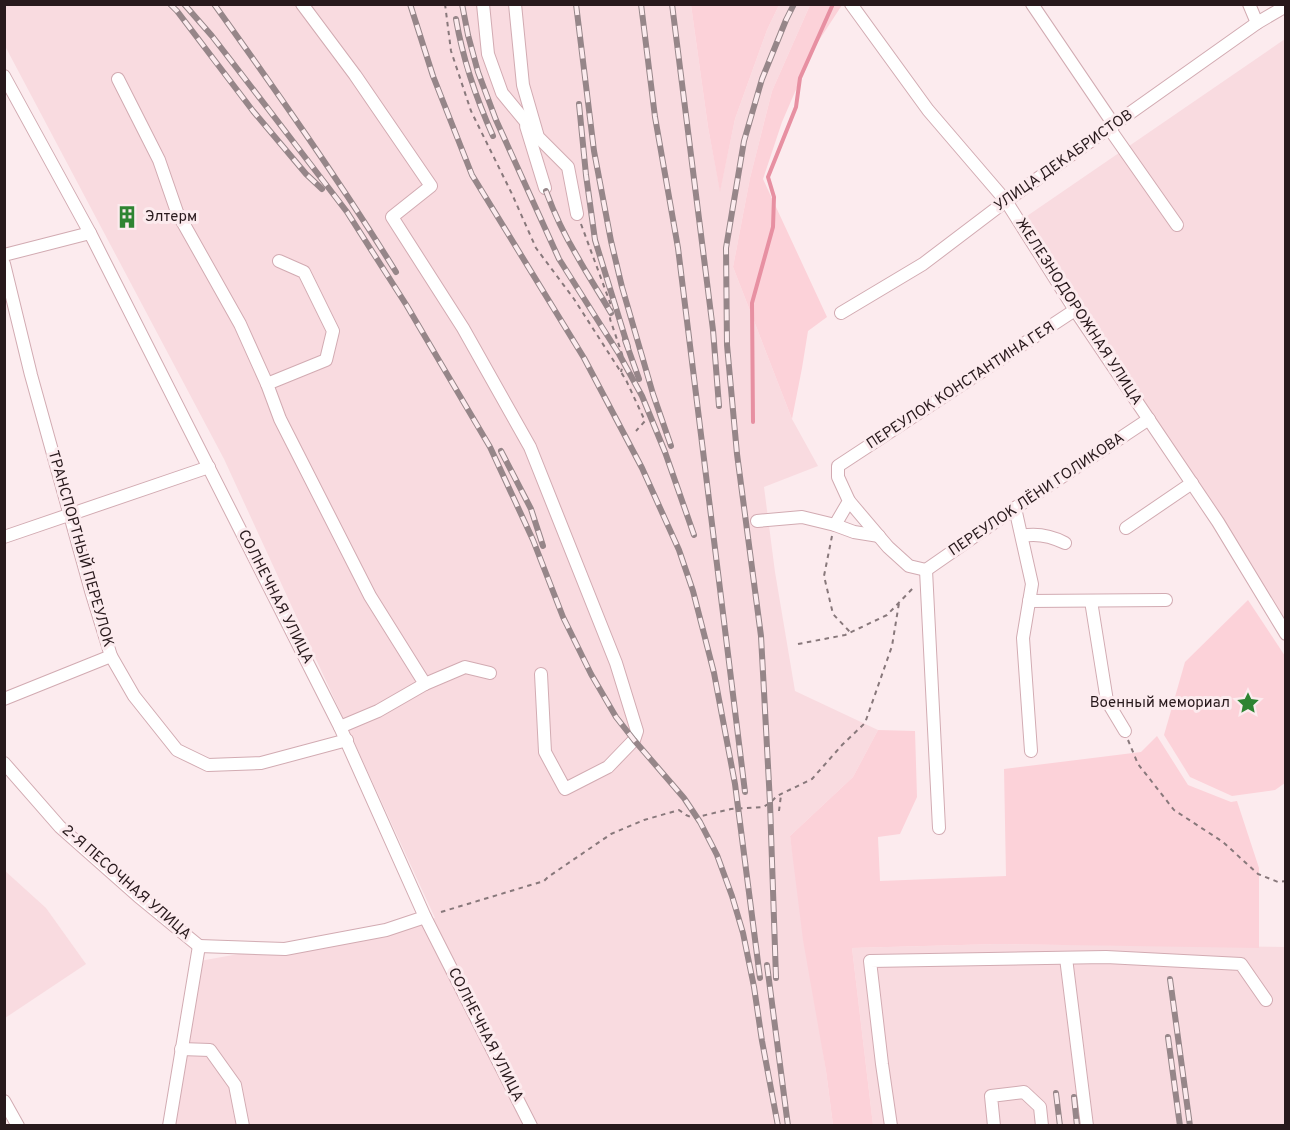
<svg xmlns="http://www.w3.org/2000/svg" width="1290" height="1130" font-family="Overpass,sans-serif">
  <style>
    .built { fill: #f9dbe0 }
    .green { fill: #fcd2d9 }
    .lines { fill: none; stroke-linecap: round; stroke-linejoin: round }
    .stream { stroke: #e790a2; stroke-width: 4 }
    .minor-casing { stroke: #d2abb2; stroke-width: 14 }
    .path { stroke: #88787b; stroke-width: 2; stroke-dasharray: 4.5 4.5; stroke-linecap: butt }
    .minor { stroke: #fff; stroke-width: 12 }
    .rail-casing { stroke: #968689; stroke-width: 6 }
    .rail { stroke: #fcebee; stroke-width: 4; stroke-dasharray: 11; stroke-linecap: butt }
    .labels { text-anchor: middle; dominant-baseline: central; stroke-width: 6; stroke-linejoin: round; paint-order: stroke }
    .street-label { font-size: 15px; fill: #28191c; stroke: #fcebee }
    .poi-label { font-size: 15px; fill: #28191c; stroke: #fcebee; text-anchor: start }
  </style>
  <rect width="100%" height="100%" fill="#fcebee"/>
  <g class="built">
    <path d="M4 5H691L708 127 720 190 735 119 767 30 779 5H810L772 91 750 178 733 267 792 419 818 466 764 487 775 572 795 691 878 730 853 777 790 836 826 1071 833 1125H174L200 961 435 918 224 459 5 46Z"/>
    <path d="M1285 39V622L1027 216Z"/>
    <path d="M4 870 46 908 86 964 5 1018Z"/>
    <path d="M997 944 1285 947V1125H873L852 948Z"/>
  </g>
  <g class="green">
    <path d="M691 5H779L767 30 735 119 720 192 708 127Z"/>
    <path d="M810 5H842L814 48 782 122 763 179 827 317 808 331 802 368 792 419 733 267 750 178 772 91Z"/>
    <path d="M1248 600 1285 656V783L1275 790 1232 796 1190 777 1164 735 1185 662Z"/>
    <path d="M878 730 915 731 917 797 900 834 878 837 880 881 1006 876 1004 769 1141 752 1157 736 1188 785 1231 802 1237 801 1259 868V948L997 944 852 948 873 1125H833L826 1071 803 940 790 836 853 777Z"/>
  </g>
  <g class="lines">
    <path class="stream" d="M753 422 752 303 773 227 774 197 768 177 796 107 800 78 833 4"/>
    <g class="minor-casing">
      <g id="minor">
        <path d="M302 4 355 75 431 186 392 217 463 328 530 447 616 663 637 731 634 740 608 767 565 789 545 752 541 674"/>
        <path d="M483 4 488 54 502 93 535 133"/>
        <path d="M515 4 523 85 538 137 568 167 577 214"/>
        <path d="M851 4 928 110 1006 201 1075 310 1218 522 1286 634"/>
        <path d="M1032 4 1114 125"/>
        <path d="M1249 4 1257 23"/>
        <path d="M4 76 90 233 340 727 425 917 531 1126"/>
        <path d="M118 79 159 160 177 212 240 324 267 384 280 419 370 596 425 684 378 711 340 727"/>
        <path d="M526 126 545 188"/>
        <path d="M1109 128 1177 225"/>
        <path d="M4 255 90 233"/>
        <path d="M4 264 31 375 91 591 111 656 134 696 177 750 208 765 261 763 347 740"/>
        <path d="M841 313 923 264 1006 201 1257 23 1286 6"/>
        <path d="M267 384 326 360 333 331 304 272 279 261"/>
        <path d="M849 501 888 547 909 566 926 570"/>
        <path d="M1015 508 1032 584 1023 638 1031 751"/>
        <path d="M757 521 802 517 835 525 854 532 879 536"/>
        <path d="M835 525 849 501 838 477V466L1075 310"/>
        <path d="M1126 528 1192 483"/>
        <path d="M1022 536C1037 533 1051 536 1065 543"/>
        <path d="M4 537 209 467"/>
        <path d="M926 570 1015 508 1149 419"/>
        <path d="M926 570 939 828"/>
        <path d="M1029 601 1166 600"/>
        <path d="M1091 601 1107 701 1125 731"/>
        <path d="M425 684 465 667 490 673"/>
        <path d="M4 699 111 656"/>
        <path d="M4 763 60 827 138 896 199 946"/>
        <path d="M199 946 285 949 386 930 425 917"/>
        <path d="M1066 958 1087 1126"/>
        <path d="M181 1049 210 1050 235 1085 243 1126"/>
        <path d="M4 1101 18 1126"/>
        <path d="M169 1126 199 946"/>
        <path d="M891 1126 882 1064 870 961 1106 957 1241 964 1266 1000"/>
        <path d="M994 1126 991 1096 1024 1092 1040 1107 1042 1126"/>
      </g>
    </g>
    <g class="path">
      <path d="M445 4 451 51 471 111 512 194 536 248 574 299 626 380 645 421 636 431"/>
      <path d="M581 224 612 308 610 319 624 360 621 372"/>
      <path d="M832 536 824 576 833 614 850 632"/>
      <path d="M798 644 845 635 887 615 915 586"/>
      <path d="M1128 740 1138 764 1174 810 1223 842 1258 874 1278 882 1286 881"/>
      <path d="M779 811 781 795"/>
      <path d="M441 912 544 881 548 877 611 834 644 820 679 810 686 815 693 818 731 809 763 807 770 803 777 796 812 779 842 745 865 723 892 646 899 603"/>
    </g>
    <use href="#minor" class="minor"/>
    <g class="rail-casing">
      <g id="rail">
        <path d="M170 4 177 11 253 111 306 174 322 189"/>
        <path d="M184 4 212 36 269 110 347 212 407 306 490 447 533 540 563 617 591 674 616 717 634 740 684 798 700 822 717 855 732 896 743 933 754 987 762 1041 778 1126"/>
        <path d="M214 4C277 92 339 180 396 272"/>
        <path d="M410 4 433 76 472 175 584 358 642 468 679 550 693 591 714 673 735 784 760 978"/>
        <path d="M462 4 468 35 478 72 496 120 559 259 619 354 642 396 665 452 694 535"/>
        <path d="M576 4 594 151 611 241 622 287 653 394 671 446"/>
        <path d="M641 4 655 117 678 248 745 792"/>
        <path d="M672 4 713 330 719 406"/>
        <path d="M456 19C463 60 476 98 493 136"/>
        <path d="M579 104 586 175 595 240 628 347"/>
        <path d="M546 191C554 213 565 236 577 256 588 276 600 294 611 313"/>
        <path d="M625 340 639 379"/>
        <path d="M501 451 531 509 543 546"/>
        <path d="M767 965 788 1126"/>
        <path d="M776 978 770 803 761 636 737 454 727 345 726 248 744 141 762 79 786 20 794 4"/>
        <path d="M1170 979 1190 1126"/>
        <path d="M1168 1037 1180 1126"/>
        <path d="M1056 1093 1060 1126"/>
        <path d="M1074 1097 1077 1126"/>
      </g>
    </g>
    <use href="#rail" class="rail"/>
  </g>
  <defs>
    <g id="building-bare" transform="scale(1.8)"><path d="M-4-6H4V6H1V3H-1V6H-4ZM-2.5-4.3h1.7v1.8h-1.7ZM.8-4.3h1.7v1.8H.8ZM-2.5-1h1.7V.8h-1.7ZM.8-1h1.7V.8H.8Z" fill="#2e8432" stroke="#fcebee" stroke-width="2.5" paint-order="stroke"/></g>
    <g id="sight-bare" transform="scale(1.8)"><path d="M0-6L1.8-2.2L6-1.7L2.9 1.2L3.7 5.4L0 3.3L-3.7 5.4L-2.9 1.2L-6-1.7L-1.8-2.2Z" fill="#2e8432" stroke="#fcebee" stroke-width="2.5" paint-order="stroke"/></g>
  </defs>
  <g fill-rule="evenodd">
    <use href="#building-bare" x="127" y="217"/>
    <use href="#sight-bare" x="1248" y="703"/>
  </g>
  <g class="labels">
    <g class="street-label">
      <text transform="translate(1064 161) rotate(-35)">УЛИЦА ДЕКАБРИСТОВ</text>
      <text transform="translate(1078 312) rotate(57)">ЖЕЛЕЗНОДОРОЖНАЯ УЛИЦА</text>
      <text transform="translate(961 386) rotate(-33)">ПЕРЕУЛОК КОНСТАНТИНА ГЕЯ</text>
      <text transform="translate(1037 495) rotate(-34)">ПЕРЕУЛОК ЛЁНИ ГОЛИКОВА</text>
      <text transform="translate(80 549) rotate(74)">ТРАНСПОРТНЫЙ ПЕРЕУЛОК</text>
      <text transform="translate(275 597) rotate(63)">СОЛНЕЧНАЯ УЛИЦА</text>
      <text transform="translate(126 883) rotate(41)">2-Я ПЕСОЧНАЯ УЛИЦА</text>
      <text transform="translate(485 1035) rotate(63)">СОЛНЕЧНАЯ УЛИЦА</text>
    </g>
    <g class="poi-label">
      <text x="145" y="217">Элтерм</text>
      <text x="1230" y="703" text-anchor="end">Военный мемориал</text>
    </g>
  </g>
  <rect width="1290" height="1130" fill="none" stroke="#28191c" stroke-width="12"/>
</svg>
